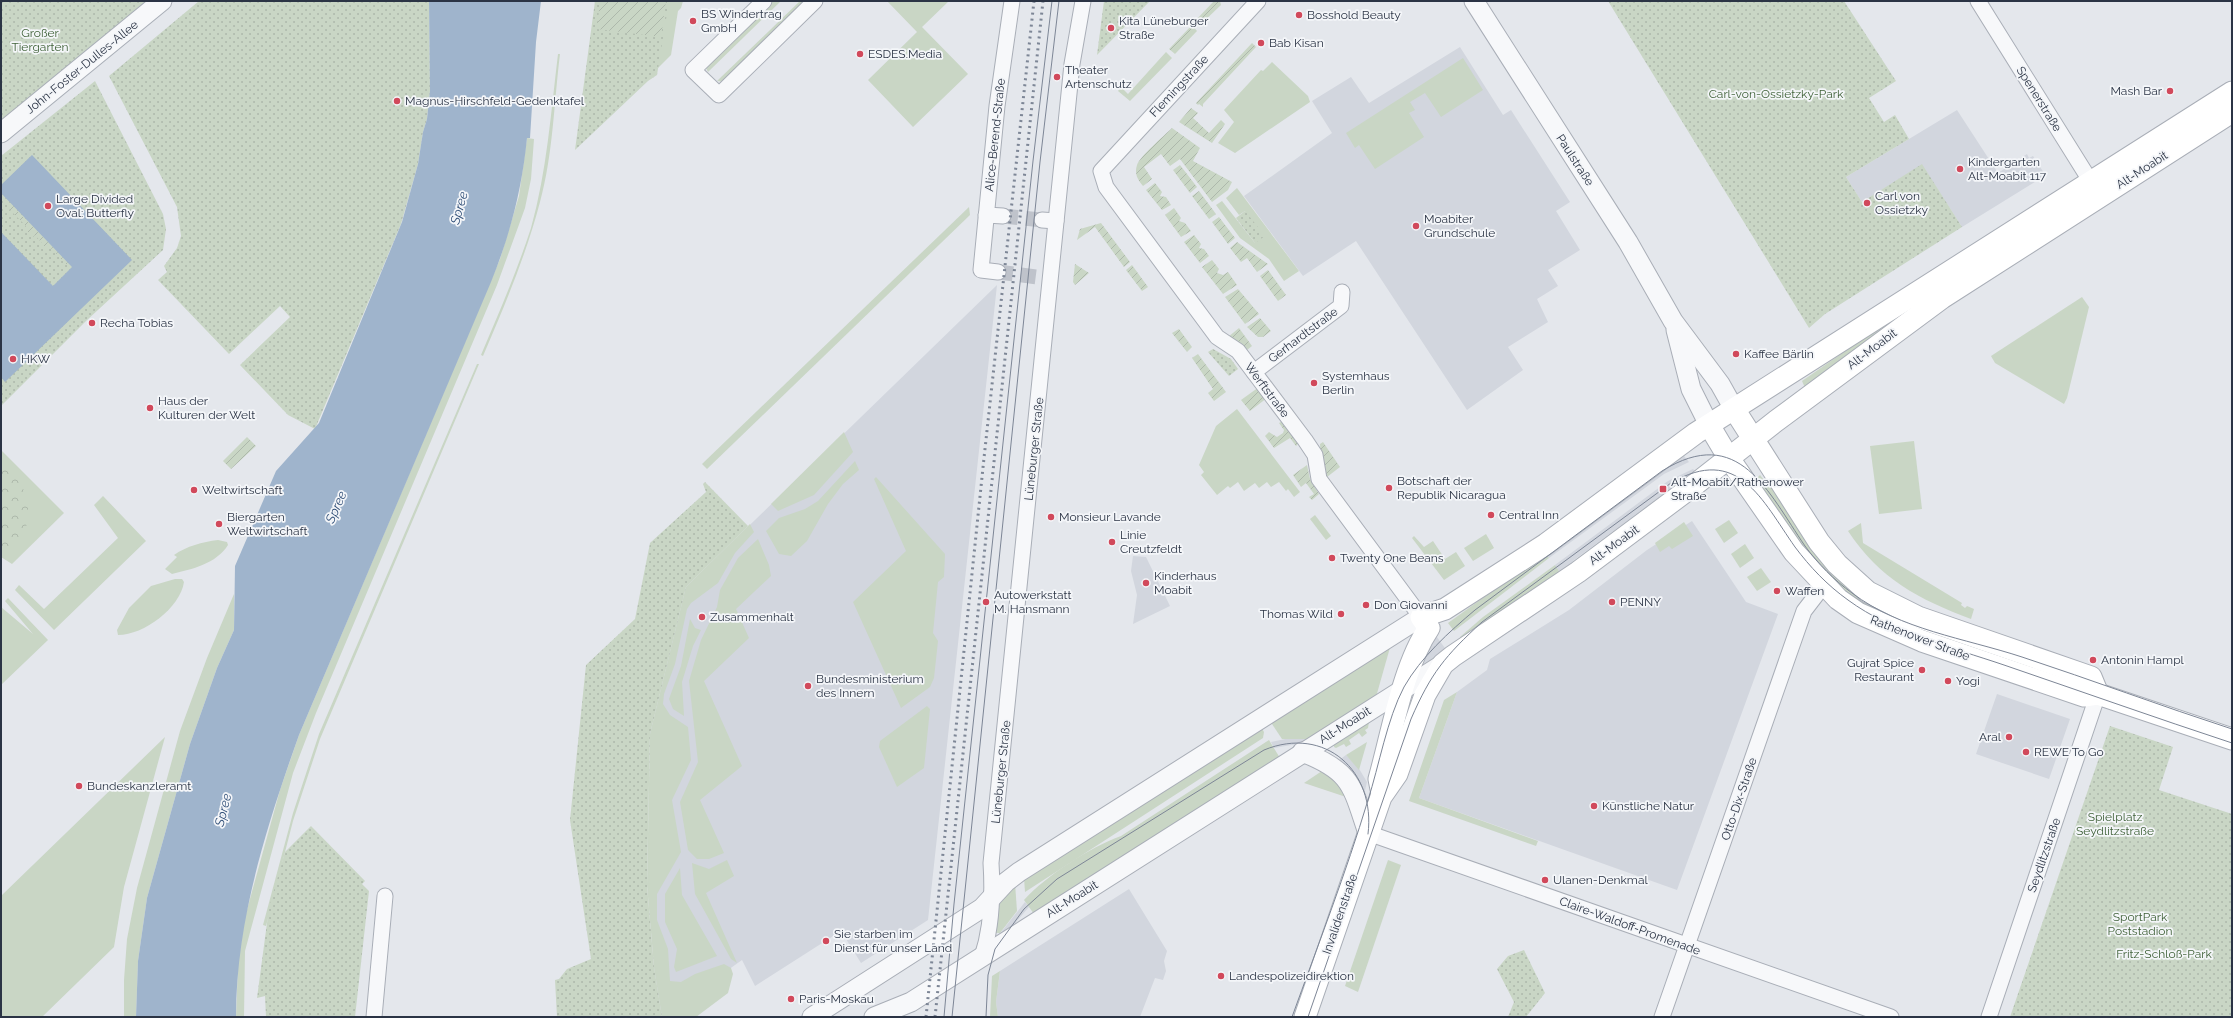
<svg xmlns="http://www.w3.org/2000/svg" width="2233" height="1018" font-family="Raleway,sans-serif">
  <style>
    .built { fill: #d2d6de }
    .grass { fill: #c9d6c5 }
    .forest { fill: url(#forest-crowns) }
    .park { fill: url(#park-dots) }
    .garden { fill: url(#garden-furrows) }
    .water { fill: #9fb4cc }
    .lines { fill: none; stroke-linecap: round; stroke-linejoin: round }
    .minor-tunnel { stroke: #bfc3cb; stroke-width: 15; stroke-dasharray: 15 8; stroke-linecap: butt }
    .minor-casing { stroke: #a9aeb7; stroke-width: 17 }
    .tertiary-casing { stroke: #a9aeb7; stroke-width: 21 }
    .secondary-casing { stroke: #a9aeb7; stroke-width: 23 }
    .minor { stroke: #f7f8fa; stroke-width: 15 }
    .tertiary { stroke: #f7f8fa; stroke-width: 19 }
    .secondary { stroke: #fff; stroke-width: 21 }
    .tram { stroke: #7d8696; stroke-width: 1 }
    .rail { stroke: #7d8696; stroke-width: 3; stroke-dasharray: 2 4; stroke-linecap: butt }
    .poi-dot { fill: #d1495b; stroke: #f4f6f9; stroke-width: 1.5 }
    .labels { text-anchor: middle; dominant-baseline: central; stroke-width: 3.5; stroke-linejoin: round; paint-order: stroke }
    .poi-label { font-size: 12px; fill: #2b3445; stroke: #f4f6f9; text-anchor: start }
    .park-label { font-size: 12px; fill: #3f6138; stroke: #f4f6f9 }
    .street-label { font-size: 12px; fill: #2b3445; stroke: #f4f6f9 }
    .water-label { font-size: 13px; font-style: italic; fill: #34527a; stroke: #f4f6f9 }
  </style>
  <defs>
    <pattern id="forest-crowns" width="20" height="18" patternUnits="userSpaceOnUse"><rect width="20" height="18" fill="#c9d6c5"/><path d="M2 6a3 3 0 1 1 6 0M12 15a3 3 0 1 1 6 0" fill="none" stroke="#adb8ab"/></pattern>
    <pattern id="park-dots" width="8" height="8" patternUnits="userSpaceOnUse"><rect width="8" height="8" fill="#c9d6c5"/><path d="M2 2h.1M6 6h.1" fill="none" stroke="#adb8ab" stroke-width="1.8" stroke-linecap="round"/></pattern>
    <pattern id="garden-furrows" width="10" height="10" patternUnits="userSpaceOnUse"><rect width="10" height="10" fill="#c9d6c5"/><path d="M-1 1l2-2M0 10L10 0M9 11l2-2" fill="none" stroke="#adb8ab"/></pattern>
  </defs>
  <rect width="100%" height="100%" fill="#e4e7ec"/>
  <g class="built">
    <path d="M1460 47 1503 115 1511 110 1570 202 1556 211 1580 250 1548 270 1558 286 1537 299 1548 322 1508 347 1523 370 1467 410 1356 241 1303 276 1244 196 1332 133 1312 101 1351 77 1369 103Z"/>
    <path d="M1957 110 1998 173 2027 154 2029 158 2033 156 2044 173 2042 174 2043 177 1962 227 1922 165 1862 202 1846 177Z"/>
    <path d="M997 285 928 920 861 963 841 931 755 986 742 960 662 1017 654 967 650 734 686 587Z"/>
    <path d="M1684 456 1689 462 1664 474 1549 558 1545 553 1672 461Z"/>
    <path d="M1693 469 1695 471 1574 560 1561 574 1555 565 1668 481Z"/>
    <path d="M1692 521 1746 602 1778 614 1677 890 1419 798 1457 692 1487 670 1490 659 1569 610 1647 550Z"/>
    <path d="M1133 556 1146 557 1170 606 1133 624 1137 595 1131 571Z"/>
    <path d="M1434 633 1447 651 1419 670Z"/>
    <path d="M1997 694 2070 719 2049 779 1976 754Z"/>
    <path d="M1290 738H1298L1311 739 1300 746 1297 744 1274 748 1271 742Z"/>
    <path d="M1346 755 1358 767 1367 782 1364 795 1354 775 1339 760Z"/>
    <path d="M1129 889 1167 951 1164 961 1166 971 1163 980 1155 978 1140 1017H998L996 1002 1000 971Z"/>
    <path d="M1025 902 1029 907 1016 922 1017 925 995 940Z"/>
  </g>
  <g class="grass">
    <path d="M595 1H683L681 8 678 11 671 55 649 77Z"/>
    <path d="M773 1H781L708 72 706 68 708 64Z"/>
    <path d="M800 1H809L725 82 717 81Z"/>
    <path d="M887 1H949L922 27 968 74 913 127 868 80 917 32Z"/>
    <path d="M1166 52 1172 58 1130 101 1118 91 1121 87 1128 94Z"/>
    <path d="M558 54H560C554 102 553 155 540 202 526 255 505 305 483 356L481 355C499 313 517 271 531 228 547 171 551 111 558 54Z"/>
    <path d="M1463 58 1483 90 1441 117 1425 93 1410 102 1415 110 1409 113 1424 137 1375 169 1359 145 1355 148 1346 133Z"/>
    <path d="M1272 62 1308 96 1310 102 1235 153 1218 143 1234 122 1224 110 1261 70 1263 71Z"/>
    <path d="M527 138 534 139 531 179 525 208 497 285 316 713 293 773 245 951 244 1017H236L238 963 245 917 280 790 299 735 500 259 519 196Z"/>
    <path d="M1237 188 1299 271 1284 281 1269 259 1240 238 1216 205 1222 201 1255 243 1245 211 1239 215 1226 198Z"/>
    <path d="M969 207 970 215 707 469 702 464Z"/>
    <path d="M1945 282 1806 390 1802 381Z"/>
    <path d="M2082 297 2089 307 2067 398 2064 404 1995 363 1991 356Z"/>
    <path d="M477 364H479L320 739 293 821 266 926 263 925 293 813 319 734Z"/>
    <path d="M1237 409 1300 492 1294 497 1288 489 1286 491 1279 482 1271 487 1267 482 1259 488 1255 483 1244 491 1238 482 1230 488 1228 486 1217 495 1201 475 1204 472 1199 465 1216 426Z"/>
    <path d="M844 432 853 452 814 495 778 511 771 504Z"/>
    <path d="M1914 441 1922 509 1879 514 1870 446Z"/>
    <path d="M1 450 64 513 12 564 1 557Z"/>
    <path d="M855 461 859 470 843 484 828 504 807 541 791 556 779 554 766 531 779 518 805 509 818 501Z"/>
    <path d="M1760 475 1767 484 1771 482 1902 616 1898 625 1859 605 1813 564 1756 479Z"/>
    <path d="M876 477 945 554 944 577 938 582 933 633 938 641 934 678 930 687 901 708 853 602 906 551 874 479Z"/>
    <path d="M103 496 146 541 54 630 15 590 19 585 44 609 118 538 94 505Z"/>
    <path d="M1315 515 1331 536 1326 540 1310 519Z"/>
    <path d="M1729 520 1738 533 1724 543 1715 529Z"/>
    <path d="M1684 522 1693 536 1672 549 1669 546 1660 552 1655 543Z"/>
    <path d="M1861 523 1863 543 1962 603 1961 605 1965 608 1967 606 1974 609 1971 619C1918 599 1880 579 1848 531Z"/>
    <path d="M750 524 754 532 735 553 718 583 691 603 687 609 675 664 664 694 663 704 670 715 688 727 691 760 672 800 681 852 657 894V920L668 949 670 981 681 982 695 974 724 964 731 968 733 974 728 993 696 1017H662L654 967 647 885 650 734 686 587Z"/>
    <path d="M1486 534 1494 548 1473 561 1464 548Z"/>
    <path d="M1414 536 1424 547 1433 541 1445 559 1456 552 1465 566 1444 580 1412 538Z"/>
    <path d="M758 539 769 565 771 576 736 609 749 638 704 681 742 766 700 800 724 853 709 859H697L688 850 680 802 698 762 689 681 701 640 717 607 720 590 738 558Z"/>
    <path d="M218 540 227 542 228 545C216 564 192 569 172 574L165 569 177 557 174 555C187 546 202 542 218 540Z"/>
    <path d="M1745 544 1754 558 1740 568 1731 554Z"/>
    <path d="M1545 553 1549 558 1454 631 1448 623Z"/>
    <path d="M1555 565 1561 574 1464 641 1460 637 1483 617Z"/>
    <path d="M1761 568 1771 582 1757 591 1747 577Z"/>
    <path d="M175 579H182L184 582C180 608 144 635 118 635L117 630 129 608 151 586Z"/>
    <path d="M234 594V630L217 668 190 744 147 898 138 961 136 1017H124V980L127 939 137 888 180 731 207 658Z"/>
    <path d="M8 598 48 640 1 685V607L33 634 5 601Z"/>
    <path d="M690 619 695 628 701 630 693 646 682 682 684 716 673 709 669 699 681 666Z"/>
    <path d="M1391 644 1376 697 1311 739H1282L1270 721Z"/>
    <path d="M1457 692 1419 798 1538 841 1536 846 1409 801 1444 700Z"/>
    <path d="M927 706 930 709 924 768 897 787 879 747 880 741Z"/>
    <path d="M1369 722 1368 728 1365 730 1367 733 1362 737 1359 733 1349 740 1351 744 1346 747 1344 744 1336 748 1334 747V745Z"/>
    <path d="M1261 727 1264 732 1263 738 1025 892 1024 878Z"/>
    <path d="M165 737 124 887 114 947 42 1017H1V896Z"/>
    <path d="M1269 740 1280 758 1034 914 1024 900C1046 876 1090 847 1121 836Z"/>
    <path d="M1367 742 1359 770 1346 755Z"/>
    <path d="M1328 767 1352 799 1304 783Z"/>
    <path d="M727 860 734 876 706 893 737 963 731 959 695 894 692 863 709 869Z"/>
    <path d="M1388 860 1401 865 1358 992 1345 986Z"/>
    <path d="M680 868 682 895 717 956 676 972 674 967 677 949 665 922V894Z"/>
    <path d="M1015 883 1017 911 1000 933H996L999 902Z"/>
    <path d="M1000 971 996 1002 998 1017H990L992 976Z"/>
  </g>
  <path class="forest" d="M1 462H4L21 480 28 508 25 540 9 553 1 554Z"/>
  <g class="park">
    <path d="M1 1H149L1 121Z"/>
    <path d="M199 1H429L430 91 427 119 423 132 418 164 401 224 315 429 288 415 240 365 290 317 280 306 229 354 158 280 167 272 164 266 177 248 181 236 177 207 109 76Z"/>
    <path d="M595 1H669L657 75 648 81 575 150Z"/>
    <path d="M1104 1H1150L1097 55Z"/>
    <path d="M1608 1H1844L1896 81 1869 98 1884 122 1895 115 1909 139 1846 177 1862 202 1922 164 1962 227 1825 314 1809 328Z"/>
    <path d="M95 81 163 214 166 229 163 250 86 321 1 406V156Z"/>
    <path d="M1245 211 1265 236 1255 243 1236 218Z"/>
    <path d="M1213 349 1231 359 1238 369 1229 376 1208 352Z"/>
    <path d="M705 482 748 526 686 587 650 734 647 885 654 967 662 1017H557L555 980 559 979 567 969 591 959 570 820 586 665 635 619 650 543 706 492 703 484Z"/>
    <path d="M2110 726 2173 747 2159 790 2232 814V1017H2010Z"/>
    <path d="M311 826 365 881 362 884 369 891 355 1017H266L265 996 257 998 269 908 285 852Z"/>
    <path d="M1524 950 1545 993 1526 1017H1508L1514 1002 1497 969 1508 956Z"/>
  </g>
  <g class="garden">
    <path d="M600 1H666L661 37 597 29Z"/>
    <path d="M1214 1H1220L1221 5 1199 26 1194 22Z"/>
    <path d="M1192 25 1197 31 1175 54 1169 49Z"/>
    <path d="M1252 43 1256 47 1203 104V107L1199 104 1198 105 1196 103Z"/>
    <path d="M1191 108 1198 113 1193 118 1209 133 1221 120 1225 124 1212 143 1179 122Z"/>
    <path d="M1172 128 1200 148 1193 161 1232 182 1228 190 1212 202 1180 159 1170 166 1161 154 1144 167 1152 179 1143 186C1138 180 1134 174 1137 165 1140 156 1164 136 1172 128Z"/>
    <path d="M1180 165 1197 187 1190 193 1173 170Z"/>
    <path d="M1155 183 1162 192 1160 196 1166 197 1171 205 1162 210 1146 190Z"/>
    <path d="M1199 191 1216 214 1209 219 1192 196Z"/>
    <path d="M12 206 69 264 68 266 49 246 46 248 35 235 33 237 25 229 26 226 9 209Z"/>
    <path d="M1174 208 1181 218 1179 221 1185 223 1191 231 1181 237 1165 215Z"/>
    <path d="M1219 217 1235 238 1228 244 1212 222Z"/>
    <path d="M1101 223 1130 262 1124 267 1095 227 1077 240 1080 229Z"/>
    <path d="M1194 235 1201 244 1199 248 1204 249 1209 256 1200 263 1184 242Z"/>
    <path d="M1237 242 1265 262 1268 264 1257 272 1247 258 1241 262 1230 248Z"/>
    <path d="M1212 260 1219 269 1217 273 1223 275 1228 272 1237 285 1223 294 1202 267Z"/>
    <path d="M1075 264 1089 273 1075 285 1073 282Z"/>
    <path d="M1132 265 1148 287 1142 291 1126 270Z"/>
    <path d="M1268 270 1286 295 1278 301 1260 276Z"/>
    <path d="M1238 289 1259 314 1245 324 1225 297Z"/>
    <path d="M1260 318 1271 331 1263 337H1258L1247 327Z"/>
    <path d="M1239 328 1252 346 1247 350 1228 337Z"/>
    <path d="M1179 329 1192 347 1187 352 1172 333Z"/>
    <path d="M1198 354 1226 392 1214 401 1208 393 1213 389 1192 358Z"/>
    <path d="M1259 387 1267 398 1250 411 1241 400Z"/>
    <path d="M1283 421 1299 443 1296 446 1290 438 1274 448 1265 436 1269 432 1277 437 1283 433 1284 430 1279 423Z"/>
    <path d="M247 437 256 446 231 469 223 461Z"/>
    <path d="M1323 442 1340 467 1327 477 1322 471 1320 444Z"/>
    <path d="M1307 465 1310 479 1319 494 1312 500 1309 497 1314 494 1306 483 1301 487 1293 475Z"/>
  </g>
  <g class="water">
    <path d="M429 1H541L536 42 530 138H527C522 189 510 235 491 282L299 735C267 825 236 920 236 1017H136L138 961 147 898 190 744 217 668 234 630 235 566 276 471 319 423 402 222 418 164 423 132 427 119 430 91Z"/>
    <path d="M32 155 132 260 5 382 1 377V232L53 286 72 267 1 193V185Z"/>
  </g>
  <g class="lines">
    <g class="minor-tunnel">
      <path d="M1003 216 1042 220"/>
      <path d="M998 272 1037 277"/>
    </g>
    <g class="minor-casing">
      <g id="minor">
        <path d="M764 1 693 70 719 95 815 1"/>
        <path d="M1258 1 1101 171 1106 187 1217 337 1238 351 1305 440 1315 455 1319 479 1421 617"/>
        <path d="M1978 1 2096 190"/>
        <path d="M986 215 1003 216"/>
        <path d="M1042 220 1056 221"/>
        <path d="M998 272 981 270 997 106 1012 1"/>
        <path d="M1254 372 1341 306 1342 292"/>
        <path d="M1368 833 1891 1017"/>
        <path d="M982 957C992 927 993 894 991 863L1072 64 1083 1"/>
        <path d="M374 1017 385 896"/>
        <path d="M1662 1017 1804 611 1824 585"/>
        <path d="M1989 1017 2098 694"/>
      </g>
    </g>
    <g class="tertiary-casing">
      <g id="tertiary">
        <path d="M1474 1 1628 242 1673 321 1720 384 1734 409"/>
        <path d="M1 133 162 1"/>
        <path d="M1676 330 1691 389 1709 425"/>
        <path d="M1302 752C1352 771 1352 786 1368 833"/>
        <path d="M812 1017 982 908 1006 882 1019 872 1421 617"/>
        <path d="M874 1017 911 1002 1443 664"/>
      </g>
    </g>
    <g class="secondary-casing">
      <g id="secondary">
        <path d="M1734 409 1819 542 1837 564 1868 592 1918 617 2091 677 2098 694"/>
        <path d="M1709 425 1728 457 1794 552 1838 599 1858 613 1922 641 2084 696 2098 694 2232 739"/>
        <path d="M1382 794 1379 779C1392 733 1403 666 1429 628L1421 617 1445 609 1546 544 1696 433 2232 92"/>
        <path d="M1305 1017 1381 797 1397 774 1425 695 1443 664 1453 656 1578 572 1697 483 1776 421 1942 298 2232 112"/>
      </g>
    </g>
    <use href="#minor" class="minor"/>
    <use href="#tertiary" class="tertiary"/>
    <use href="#secondary" class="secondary"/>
    <g class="tram">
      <path d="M944 1017 954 904 1033 161 1052 1"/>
      <path d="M952 1017 1040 162 1059 1"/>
      <path d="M986 1017 988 975 995 949 1024 909 1057 879 1264 750C1325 725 1376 771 1368 834"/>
      <path d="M1292 1017C1318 945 1346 873 1368 800 1379 766 1387 719 1404 687 1421 657 1449 632 1475 610L1662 471C1739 423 1768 492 1805 546 1818 564 1834 580 1852 593 1901 630 1964 638 2022 657 2092 680 2161 706 2232 729"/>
      <path d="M1308 1017 1411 719C1431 673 1445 656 1482 622L1671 483C1738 444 1762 500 1795 547 1810 567 1827 585 1848 600 1893 633 1951 647 2004 665 2080 691 2156 718 2232 743"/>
    </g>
    <g class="rail">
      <path d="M926 1017 984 458 1034 1"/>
      <path d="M935 1017 1043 1"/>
    </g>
  </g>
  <g class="poi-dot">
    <circle cx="1299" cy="15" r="4"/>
    <circle cx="693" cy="21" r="4"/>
    <circle cx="1111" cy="28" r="4"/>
    <circle cx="1261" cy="43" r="4"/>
    <circle cx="860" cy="54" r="4"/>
    <circle cx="1057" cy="77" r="4"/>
    <circle cx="2170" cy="91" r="4"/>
    <circle cx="397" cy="101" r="4"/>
    <circle cx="1960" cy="169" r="4"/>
    <circle cx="1867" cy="203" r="4"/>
    <circle cx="48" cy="206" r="4"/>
    <circle cx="1416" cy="226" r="4"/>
    <circle cx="92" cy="323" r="4"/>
    <circle cx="1736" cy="354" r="4"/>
    <circle cx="13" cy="359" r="4"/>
    <circle cx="1314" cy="383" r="4"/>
    <circle cx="150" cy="408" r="4"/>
    <circle cx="1389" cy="488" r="4"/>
    <rect x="1659" y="485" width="8" height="8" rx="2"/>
    <circle cx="194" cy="490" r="4"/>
    <circle cx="1491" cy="515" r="4"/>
    <circle cx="1051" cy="517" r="4"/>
    <circle cx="219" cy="524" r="4"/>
    <circle cx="1112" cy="542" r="4"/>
    <circle cx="1332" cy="558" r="4"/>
    <circle cx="1146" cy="583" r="4"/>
    <circle cx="1777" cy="591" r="4"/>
    <circle cx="986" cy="602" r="4"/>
    <circle cx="1612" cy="602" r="4"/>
    <circle cx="1366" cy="605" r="4"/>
    <circle cx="1341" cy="614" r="4"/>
    <circle cx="702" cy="617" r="4"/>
    <circle cx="2093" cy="660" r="4"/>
    <circle cx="1922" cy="670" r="4"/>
    <circle cx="1948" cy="681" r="4"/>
    <circle cx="808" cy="686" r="4"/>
    <circle cx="2009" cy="737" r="4"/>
    <circle cx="2026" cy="752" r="4"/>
    <circle cx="79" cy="786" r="4"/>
    <circle cx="1594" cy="806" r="4"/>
    <circle cx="1545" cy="880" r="4"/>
    <circle cx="826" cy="941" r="4"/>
    <circle cx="1221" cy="976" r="4"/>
    <circle cx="791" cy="999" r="4"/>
  </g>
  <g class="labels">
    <g class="poi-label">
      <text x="701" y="14">BS Windertrag<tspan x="701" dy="14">GmbH</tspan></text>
      <text x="1307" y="15">Bosshold Beauty</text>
      <text x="1119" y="21">Kita Lüneburger<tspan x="1119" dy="14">Straße</tspan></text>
      <text x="1269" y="43">Bab Kisan</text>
      <text x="868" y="54">ESDES.Media</text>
      <text x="1065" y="70">Theater<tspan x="1065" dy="14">Artenschutz</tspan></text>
      <text x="2162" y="91" text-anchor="end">Mash Bar</text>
      <text x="405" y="101">Magnus-Hirschfeld-Gedenktafel</text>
      <text x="1968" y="162">Kindergarten<tspan x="1968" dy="14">Alt-Moabit 117</tspan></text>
      <text x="1875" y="196">Carl von<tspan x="1875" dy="14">Ossietzky</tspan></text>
      <text x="56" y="199">Large Divided<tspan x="56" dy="14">Oval: Butterfly</tspan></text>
      <text x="1424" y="219">Moabiter<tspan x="1424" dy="14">Grundschule</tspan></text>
      <text x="100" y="323">Recha Tobias</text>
      <text x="1744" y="354">Kaffee Bärlin</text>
      <text x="21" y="359">HKW</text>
      <text x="1322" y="376">Systemhaus<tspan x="1322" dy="14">Berlin</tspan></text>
      <text x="158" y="401">Haus der<tspan x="158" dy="14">Kulturen der Welt</tspan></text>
      <text x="1397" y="481">Botschaft der<tspan x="1397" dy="14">Republik Nicaragua</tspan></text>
      <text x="1671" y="482">Alt-Moabit/Rathenower<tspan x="1671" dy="14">Straße</tspan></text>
      <text x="202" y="490">Weltwirtschaft</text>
      <text x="1499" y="515">Central Inn</text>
      <text x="227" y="517">Biergarten<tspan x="227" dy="14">Weltwirtschaft</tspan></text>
      <text x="1059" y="517">Monsieur Lavande</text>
      <text x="1120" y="535">Linie<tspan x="1120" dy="14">Creutzfeldt</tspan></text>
      <text x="1340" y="558">Twenty One Beans</text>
      <text x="1154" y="576">Kinderhaus<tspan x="1154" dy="14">Moabit</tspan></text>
      <text x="1785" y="591">Waffen</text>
      <text x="994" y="595">Autowerkstatt<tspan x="994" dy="14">M. Hansmann</tspan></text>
      <text x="1620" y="602">PENNY</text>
      <text x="1374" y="605">Don Giovanni</text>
      <text x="1333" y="614" text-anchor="end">Thomas Wild</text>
      <text x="710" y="617">Zusammenhalt</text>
      <text x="2101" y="660">Antonin Hampl</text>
      <text x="1914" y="663" text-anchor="end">Gujrat Spice<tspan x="1914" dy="14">Restaurant</tspan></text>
      <text x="816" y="679">Bundesministerium<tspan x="816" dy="14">des Innern</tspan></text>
      <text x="1956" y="681">Yogi</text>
      <text x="2001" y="737" text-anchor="end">Aral</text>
      <text x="2034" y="752">REWE To Go</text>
      <text x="87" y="786">Bundeskanzleramt</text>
      <text x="1602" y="806">Künstliche Natur</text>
      <text x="1553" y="880">Ulanen-Denkmal</text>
      <text x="834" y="934">Sie starben im<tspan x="834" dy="14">Dienst für unser Land</tspan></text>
      <text x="1229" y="976">Landespolizeidirektion</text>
      <text x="799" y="999">Paris-Moskau</text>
    </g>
    <g class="park-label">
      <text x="40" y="33">Großer<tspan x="40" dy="14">Tiergarten</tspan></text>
      <text x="1776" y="94">Carl-von-Ossietzky-Park</text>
      <text x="2115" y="817">Spielplatz<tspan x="2115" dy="14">Seydlitzstraße</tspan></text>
      <text x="2140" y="917">SportPark<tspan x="2140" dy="14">Poststadion</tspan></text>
      <text x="2164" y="954">Fritz-Schloß-Park</text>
    </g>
    <g class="street-label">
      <text transform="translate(82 67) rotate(-39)">John-Foster-Dulles-Allee</text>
      <text transform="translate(1179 86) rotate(-47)">Flemingstraße</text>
      <text transform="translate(2039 99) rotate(58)">Spenerstraße</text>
      <text transform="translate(995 135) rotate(-84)">Alice-Berend-Straße</text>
      <text transform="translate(1575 160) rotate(57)">Paulstraße</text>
      <text transform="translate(2142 170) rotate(-33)">Alt-Moabit</text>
      <text transform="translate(1303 335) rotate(-37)">Gerhardtstraße</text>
      <text transform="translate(1872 349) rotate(-37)">Alt-Moabit</text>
      <text transform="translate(1267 390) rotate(53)">Werftstraße</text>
      <text transform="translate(1034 449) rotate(-84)">Lüneburger Straße</text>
      <text transform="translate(1614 545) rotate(-36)">Alt-Moabit</text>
      <text transform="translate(1920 638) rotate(21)">Rathenower Straße</text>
      <text transform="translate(1345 725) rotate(-32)">Alt-Moabit</text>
      <text transform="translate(1001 772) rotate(-84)">Lüneburger Straße</text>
      <text transform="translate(1739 799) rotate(-71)">Otto-Dix-Straße</text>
      <text transform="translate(2044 855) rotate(-71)">Seydlitzstraße</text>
      <text transform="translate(1072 899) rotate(-32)">Alt-Moabit</text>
      <text transform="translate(1340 914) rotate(-71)">Invalidenstraße</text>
      <text transform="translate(1630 926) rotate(20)">Claire-Waldoff-Promenade</text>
    </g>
    <g class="water-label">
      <text transform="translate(459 208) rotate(-74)">Spree</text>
      <text transform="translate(336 507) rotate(-66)">Spree</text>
      <text transform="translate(223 810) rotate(-76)">Spree</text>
    </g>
  </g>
  <rect width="2233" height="1018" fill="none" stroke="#2b3445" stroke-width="4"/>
</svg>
